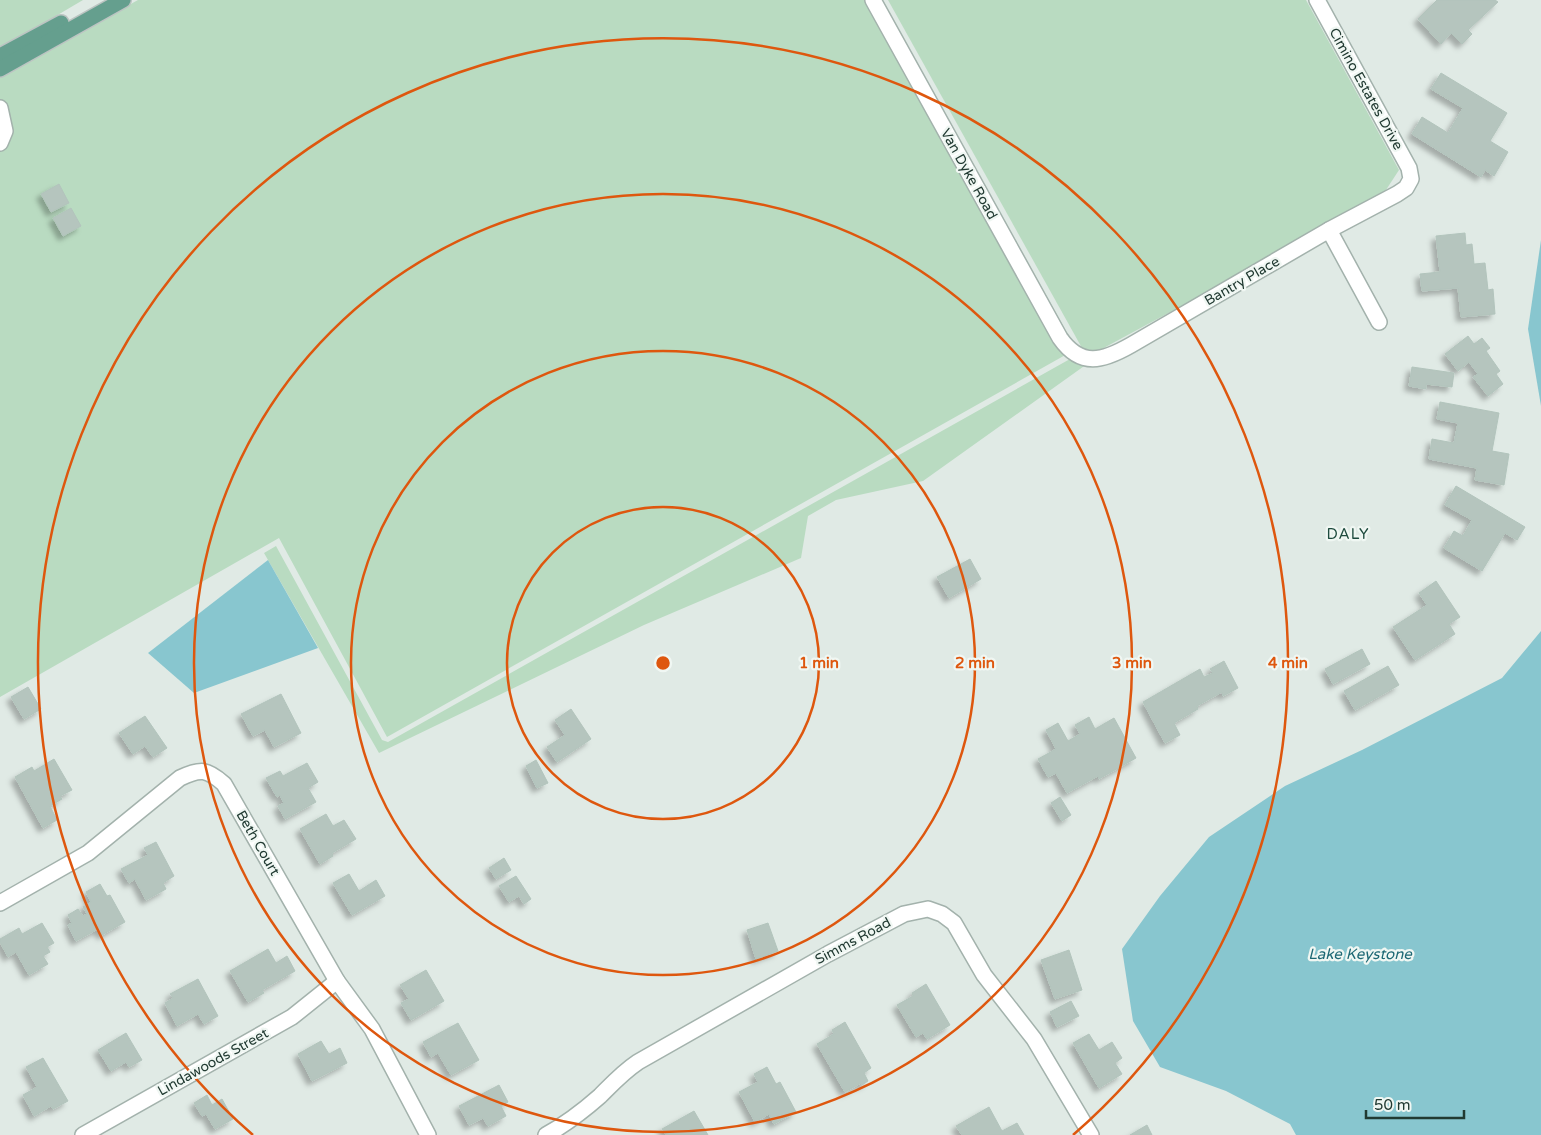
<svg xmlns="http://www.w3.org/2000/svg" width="1541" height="1135" font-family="'Varela Round',sans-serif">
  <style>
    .green { fill: #b9dbc1 }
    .water { fill: #88c6cf }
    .building { fill: #b5c5be; stroke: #b2c4bc; filter: url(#shadow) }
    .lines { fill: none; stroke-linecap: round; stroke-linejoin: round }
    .minor-casing { stroke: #a3b2ac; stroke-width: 18 }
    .major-casing { stroke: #bcc4c2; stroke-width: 18 }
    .minor { stroke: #fff; stroke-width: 15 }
    .major { stroke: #659f8e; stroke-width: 15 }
    .ring { fill: none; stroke: #de570e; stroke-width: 2.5 }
    .labels { text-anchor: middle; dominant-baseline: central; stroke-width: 4.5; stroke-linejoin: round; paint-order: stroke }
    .street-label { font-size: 14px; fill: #213a32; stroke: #f0f7f3 }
    .neighbourhood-label { font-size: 15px; letter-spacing: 1px; fill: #1e4b3e; stroke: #f0f7f3 }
    .water-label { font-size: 15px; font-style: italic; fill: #1d6874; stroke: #f0f7f3 }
    .centre { fill: #de570e; stroke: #f0f7f3; stroke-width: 2.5 }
    .ring-label { font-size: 15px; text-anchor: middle; font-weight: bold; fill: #de570e; stroke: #f0f7f3; stroke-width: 4.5; stroke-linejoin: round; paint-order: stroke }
  </style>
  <defs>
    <filter id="shadow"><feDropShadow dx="-4.5" dy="4.5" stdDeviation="2.5" flood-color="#0004"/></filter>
  </defs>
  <rect width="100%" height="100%" fill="#e0eae5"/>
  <g class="green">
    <path d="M0 0H83L0 49Z"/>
    <path d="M138 0H878L912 54 1076 349 387 737 279 538 0 697V76Z"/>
    <path d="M888 0H1306L1399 170 1384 193 1318 232 1087 357Z"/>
    <path d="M1070 359 1087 364 923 481 836 500 808 516 801 558 644 625 379 753 264 553 276 546 382 740 388 742Z"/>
  </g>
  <g class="water">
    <path d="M1541 240V406L1528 329Z"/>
    <path d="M268 560 318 648 194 693 148 653Z"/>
    <path d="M1541 631V1135H1296L1290 1124 1226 1091 1160 1067 1133 1021 1122 949 1160 896 1209 837 1285 786 1362 750 1502 678Z"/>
  </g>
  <g class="building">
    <path d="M1437 0H1495L1498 2 1468 30 1472 34 1462 44 1451 33 1441 44 1418 19Z"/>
    <path d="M1441 73 1507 113 1490 141 1508 152 1494 176 1485 170 1481 177 1412 134 1422 117 1448 133 1463 108 1431 89Z"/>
    <path d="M59 184 69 203 51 212 41 194Z"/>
    <path d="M71 208 81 226 63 236 53 218Z"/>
    <path d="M1465 233 1466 245 1472 244 1474 264 1485 263 1488 290 1493 289 1495 314 1461 317 1458 288 1422 291 1420 274 1440 272 1436 236Z"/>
    <path d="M1468 336 1474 344 1482 338 1490 348 1486 351 1500 371 1496 374 1503 384 1488 396 1473 377 1478 374 1469 362 1458 371 1445 354Z"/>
    <path d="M1412 367 1454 373 1452 387 1426 384V389L1409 386Z"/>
    <path d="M1440 402 1499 413 1492 451 1509 454 1504 485 1475 480 1477 468 1429 459 1432 439 1454 443 1458 423 1437 419Z"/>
    <path d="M1456 486 1525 527 1517 540 1505 533 1482 571 1444 548 1454 531 1463 536 1472 520 1445 505Z"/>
    <path d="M970 559 981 579 949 598 937 577Z"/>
    <path d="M1436 581 1460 617 1449 624 1455 634 1415 660 1393 627 1427 605 1419 593Z"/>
    <path d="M1362 649 1370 664 1333 684 1325 669Z"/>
    <path d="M1224 661 1238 688 1223 696 1222 692 1197 706 1198 709 1174 723 1180 735 1165 743 1143 702 1200 669 1204 677 1213 673 1210 669Z"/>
    <path d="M1388 666 1399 685 1355 710 1344 691Z"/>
    <path d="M28 687 41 709 24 719 11 697Z"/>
    <path d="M281 694 301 733 274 747 265 730 253 736 241 714Z"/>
    <path d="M571 709 591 739 557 762 547 747 565 735 555 720Z"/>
    <path d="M145 716 167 748 153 757 145 746 133 754 119 733Z"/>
    <path d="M1089 717 1095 729 1114 718 1136 758 1099 779 1098 776 1067 793 1056 773 1048 777 1038 759 1056 749 1046 730 1058 723 1068 741 1080 734 1075 725Z"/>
    <path d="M54 759 72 790 60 796 62 799 50 806 57 820 43 828 15 777 32 767 34 771Z"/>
    <path d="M536 760 548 783 537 788 526 766Z"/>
    <path d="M307 763 318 782 308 788 316 802 285 819 278 806 284 803 280 795 277 797 266 778 280 771 283 776Z"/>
    <path d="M1060 797 1071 815 1062 821 1051 803Z"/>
    <path d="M326 814 333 826 344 820 356 839 332 853 333 856 320 864 300 829Z"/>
    <path d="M156 842 174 876 163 883 166 889 146 900 135 879 129 883 121 869 148 855 144 848Z"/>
    <path d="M504 858 511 870 496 879 489 868Z"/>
    <path d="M349 874 359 891 376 880 385 896 352 915 333 883Z"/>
    <path d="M516 876 531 899 524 904 519 896 509 902 499 886Z"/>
    <path d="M100 884 107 896 110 895 125 922 102 935 98 929 76 941 68 925 72 923 68 915 78 909 83 916 87 914 83 907 91 902 86 892Z"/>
    <path d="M42 923 54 943 47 947 50 952 43 956 48 964 29 975 16 952 8 957 0 942V939L19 928 22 934Z"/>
    <path d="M768 923 778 951 756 959 747 930Z"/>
    <path d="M268 949 276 963 287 956 295 971 262 990 264 993 248 1002 230 971Z"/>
    <path d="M1069 950 1082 990 1055 999 1041 960Z"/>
    <path d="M426 970 444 1001 411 1020 401 1003 409 999 400 985Z"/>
    <path d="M198 979 218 1016 204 1024 198 1014 177 1026 165 1003 173 998 170 994Z"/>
    <path d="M926 984 950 1025 927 1039 923 1033 916 1037 897 1005 913 996 912 993Z"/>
    <path d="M1071 1001 1079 1016 1057 1027 1050 1012Z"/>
    <path d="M845 1022 871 1068 864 1073 868 1081 862 1085 861 1083 845 1092 817 1044 834 1034 832 1030Z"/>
    <path d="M458 1023 479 1060 451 1075 438 1053 431 1057 423 1042Z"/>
    <path d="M126 1033 142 1060 129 1067 126 1062 111 1071 98 1050Z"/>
    <path d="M1089 1034 1099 1050 1112 1042 1122 1058 1115 1063 1122 1074 1099 1088 1073 1043Z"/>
    <path d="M321 1041 329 1054 340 1048 347 1063 312 1081 298 1054Z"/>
    <path d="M43 1058 68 1101 53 1109 51 1106 34 1116 23 1095 37 1087 26 1067Z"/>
    <path d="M767 1067 776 1084 780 1082 796 1112 774 1124 769 1114 755 1122 739 1092 758 1082 754 1074Z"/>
    <path d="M499 1085 508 1102 501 1106 506 1116 488 1126 483 1118 469 1125 459 1106Z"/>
    <path d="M207 1095 212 1105 222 1099 233 1119 215 1129 206 1114 202 1116 194 1103Z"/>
    <path d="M989 1107 1002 1131 1017 1123 1024 1135H962L956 1126Z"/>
    <path d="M694 1111 708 1135H666L662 1129Z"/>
    <path d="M1147 1125 1152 1135H1130Z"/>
  </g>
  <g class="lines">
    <g class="minor-casing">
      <g id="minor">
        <path d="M873 0 1060 338C1081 368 1103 361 1131 345L1329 230 1397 194 1406 188 1411 179 1409 168 1317 0"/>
        <path d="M0 108 5 131 0 143"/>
        <path d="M1329 230 1379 322"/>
        <path d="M0 903 88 853 180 778C201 768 207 769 224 784L337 981 372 1029 428 1135"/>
        <path d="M83 1135 292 1017 337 981"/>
        <path d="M546 1135C566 1124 583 1111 600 1096 612 1084 623 1072 638 1062L828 954 904 914 928 909 942 914 954 923 984 975 1034 1039 1091 1135"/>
      </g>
    </g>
    <g class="major-casing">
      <g id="major">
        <path d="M0 56 61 23"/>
        <path d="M0 69 123 0"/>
      </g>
    </g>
    <use href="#minor" class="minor"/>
    <use href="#major" class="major"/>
  </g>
  <g class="ring">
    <circle cx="663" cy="663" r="156"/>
    <circle cx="663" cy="663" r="312"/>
    <circle cx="663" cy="663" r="469"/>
    <path d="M253 1135A625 625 0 1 1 1073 1135"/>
  </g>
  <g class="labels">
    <g class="street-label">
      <text transform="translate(1366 89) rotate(61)">Cimino Estates Drive</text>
      <text transform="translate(969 174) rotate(61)">Van Dyke Road</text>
      <text transform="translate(1242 281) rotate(-30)">Bantry Place</text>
      <text transform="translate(258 843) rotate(60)">Beth Court</text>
      <text transform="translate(853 941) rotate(-28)">Simms Road</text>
      <text transform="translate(213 1062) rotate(-29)">Lindawoods Street</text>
    </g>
    <g class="neighbourhood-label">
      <text x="1348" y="534">DALY</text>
    </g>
    <g class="water-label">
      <text x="1360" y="954">Lake Keystone</text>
    </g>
  </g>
  <circle cx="663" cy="663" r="8" class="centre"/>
  <g class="ring-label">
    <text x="819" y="668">1 min</text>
    <text x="975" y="668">2 min</text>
    <text x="1132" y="668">3 min</text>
    <text x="1288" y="668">4 min</text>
  </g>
  <path d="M1366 1110v8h98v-8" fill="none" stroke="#213a32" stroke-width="2.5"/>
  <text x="1374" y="1110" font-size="15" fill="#213a32" stroke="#f0f7f3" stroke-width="4" paint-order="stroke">50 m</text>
</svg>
